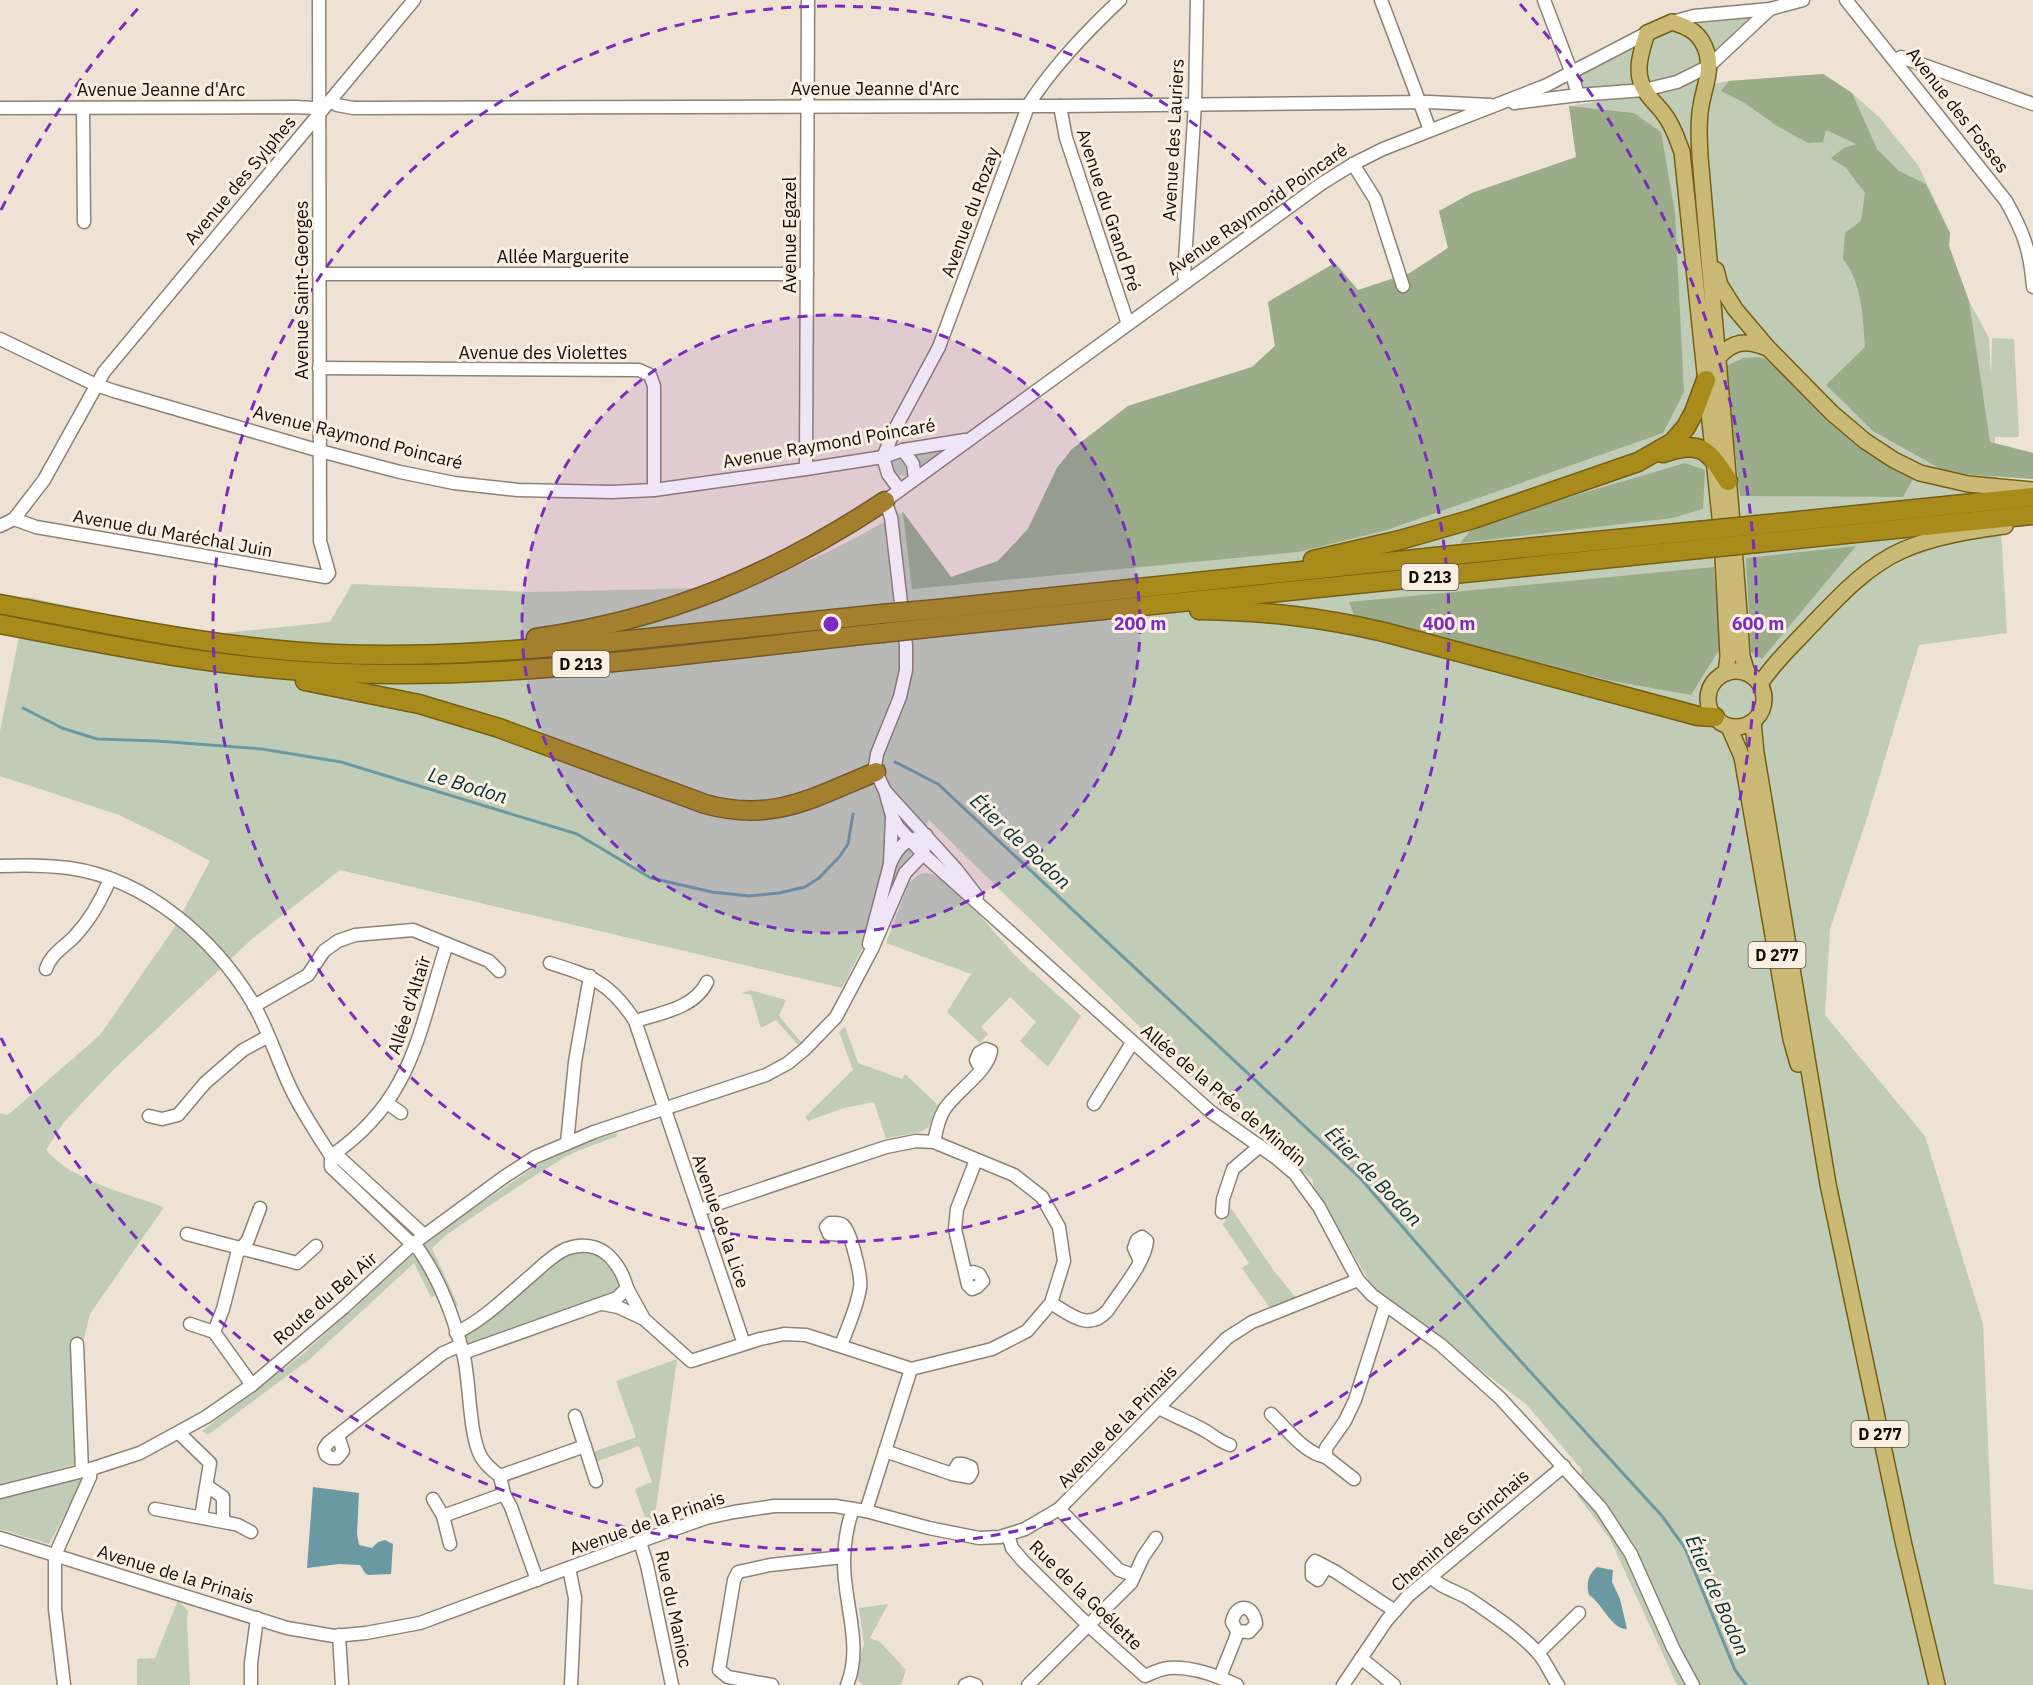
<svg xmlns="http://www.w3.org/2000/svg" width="2033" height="1685" font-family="'IBM Plex Sans',sans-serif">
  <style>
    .green { fill: #c1ccb6 }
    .forest { fill: #9bac8a }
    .water { fill: #6b99a1 }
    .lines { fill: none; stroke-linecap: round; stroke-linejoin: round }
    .stream { stroke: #6b99a1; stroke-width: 3 }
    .minor-casing { stroke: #8d8276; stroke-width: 15 }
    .major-casing { stroke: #745f14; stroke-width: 18 }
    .highway-casing { stroke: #745f14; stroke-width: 21 }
    .minor { stroke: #fff; stroke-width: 12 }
    .major { stroke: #cbb976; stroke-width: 15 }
    .highway { stroke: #a98b1b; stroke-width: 18 }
    .highway-bridge-casing { stroke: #745f14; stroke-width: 21; stroke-linecap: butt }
    .highway-bridge { stroke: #a98b1b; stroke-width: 18 }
    .ring { fill: none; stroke: #7b2cbf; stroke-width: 3; stroke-dasharray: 10 8 }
    .labels { text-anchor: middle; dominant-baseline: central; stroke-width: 6; stroke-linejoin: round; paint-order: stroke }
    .shield { fill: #fbefe1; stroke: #575149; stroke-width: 1.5 }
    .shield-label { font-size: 16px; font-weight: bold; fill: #110d08 }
    .street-label { font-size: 18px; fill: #110d08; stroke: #fbefe1 }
    .water-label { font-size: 20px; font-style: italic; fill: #04333a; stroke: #fbefe1 }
    .centre { fill: #7b2cbf; stroke: #fbefe1; stroke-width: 3 }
    .ring-label { font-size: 18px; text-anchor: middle; font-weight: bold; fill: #7b2cbf; stroke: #fbefe1; stroke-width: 6; stroke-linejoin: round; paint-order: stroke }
  </style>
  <rect width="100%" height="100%" fill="#eee2d4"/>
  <g class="green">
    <path d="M1756 14 1715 54 1694 25 1696 22Z"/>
    <path d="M1677 29 1695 38 1703 62C1685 74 1670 80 1649 83L1644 72 1649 42 1659 33Z"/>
    <path d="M1635 46V78L1630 86 1582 90 1577 79 1578 73Z"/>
    <path d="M1823 74 1852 93 1880 118 1918 165 1950 233 1949 246 1957 269 1969 301 1989 338 1991 374 1992 338 2014 339 2019 437H1995V443L2033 453V479L1998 477 2007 633 1919 645 1867 818 1830 929 1825 1015 1925 1136 1983 1324 1994 1584 2033 1590V1685H1677L1610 1539 1577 1495 1582 1470 1526 1404 1375 1291 1313 1185V1180L1189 1075 929 820 842 988 340 870 253 938 114 1069 64 1122 46 1150C74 1182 126 1193 164 1207L90 1314 82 1346 87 1461 0 1485V1113L8 1115 100 1035 174 928 210 861 171 840 119 815 0 776V731L27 597 205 635 330 622 352 584 530 592 751 587 840 546 903 512 951 578 998 561 1028 529 1057 468 1072 449 1128 406 1252 367 1275 346 1268 302 1335 263 1358 290 1410 273 1448 248 1439 211 1472 193 1577 157 1569 106 1657 92 1698 78 1699 86 1729 81Z"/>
    <path d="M948 448 921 467H919L912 453Z"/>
    <path d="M900 457 908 463 911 474 908 476 898 475 892 468 891 460Z"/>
    <path d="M926 873C949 875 988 925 1004 943 1025 968 1057 993 1081 1016L1048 1067 1020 1041 1036 1022 1010 997 981 1027 988 1034 980 1043 947 1012 971 974 886 943 909 883 920 874Z"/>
    <path d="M751 990 786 1000 779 1016 802 1043 799 1046 776 1020 761 1028 751 995 742 993Z"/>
    <path d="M845 1026 858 1063 902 1079 905 1074 938 1105C934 1112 932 1121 928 1127 923 1134 896 1135 886 1139L874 1102 844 1108 808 1121 805 1117 853 1070 839 1032Z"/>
    <path d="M617 1133 618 1136 580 1150 565 1157 525 1182 449 1233 432 1248 458 1305 453 1308 421 1248 440 1231 539 1164 571 1146Z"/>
    <path d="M1231 1208 1274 1271 1297 1299 1269 1307 1242 1268 1249 1263 1223 1225Z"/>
    <path d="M574 1249 602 1254 622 1282 620 1292 466 1346 464 1338 467 1335 519 1291H524L541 1276V1271Z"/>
    <path d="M412 1255 418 1257 438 1294 431 1297 414 1263 311 1358 208 1435 202 1431 304 1353Z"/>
    <path d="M677 1359 653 1530 645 1529 646 1521 635 1489 652 1482 639 1446 596 1462 593 1452 636 1437 616 1381Z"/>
    <path d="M85 1477 49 1544 0 1529V1499Z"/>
    <path d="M178 1600 188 1611 187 1621 190 1685H137V1659L155 1658Z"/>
    <path d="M888 1604 870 1638 880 1642 906 1670 901 1685H863L856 1679C860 1669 860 1652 864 1645L859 1608Z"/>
  </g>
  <g class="forest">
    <path d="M1823 74 1852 93 1877 149 1899 171 1926 184 1950 233 1949 246 1969 301 1990 442 2033 453V479L1948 473 1873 431 1826 385 1865 347C1863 317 1862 283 1843 259L1845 233 1861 221 1865 193 1846 168 1831 158 1844 148 1856 144 1826 130 1823 142 1808 143 1777 126 1743 102 1721 91 1729 81Z"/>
    <path d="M1569 106 1634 113 1661 132 1675 213 1684 392 1663 433 1387 530 1298 552 912 589 903 512 951 577 998 561 1028 529 1057 468 1072 449 1128 406 1252 367 1275 346 1268 302 1335 263 1358 290 1410 273 1448 248 1439 211 1472 193 1576 157Z"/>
    <path d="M1756 357 1764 358 1771 363 1867 451 1914 477 1903 497 1740 496 1726 366 1743 358Z"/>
    <path d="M1685 463 1705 470 1703 509 1673 518 1460 543 1475 525Z"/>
    <path d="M1856 546 1762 659 1751 652 1746 558Z"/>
    <path d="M1714 567 1720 648 1691 695 1612 681 1354 615 1349 602Z"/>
  </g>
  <g class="water">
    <path d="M313 1487 359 1493 357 1534 359 1545 372 1548 378 1542 385 1540 393 1544 391 1574 368 1575 365 1573 360 1565 339 1564 307 1568Z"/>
    <path d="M1597 1567 1613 1570 1612 1582 1620 1599 1627 1629C1611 1629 1603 1604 1589 1595 1586 1583 1588 1575 1597 1567Z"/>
  </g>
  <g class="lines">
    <g class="stream">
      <path d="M23 708 62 728 97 739 157 741 262 749 341 762 577 834 651 878 712 892 749 896 779 893 805 887 819 878 840 856 848 844 853 814"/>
      <path d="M895 762 938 784 1360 1178 1494 1332 1662 1516 1685 1548 1735 1670 1746 1685"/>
    </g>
    <g class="minor-casing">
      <g id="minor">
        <path d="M1381 0 1430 130"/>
        <path d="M1544 0 1571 71 1578 95"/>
        <path d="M1846 0 2006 201C2024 233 2030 250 2033 287"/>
        <path d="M1672 22 1694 16 1770 9 1803 0"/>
        <path d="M1647 33 1547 85 1383 149 1353 164 1321 184 885 501 891 517 906 646V670L900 697 877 754 875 766 876 772 885 791 892 816 898 827 923 854 1211 1112 1275 1157 1295 1174 1319 1207 1358 1280 1372 1295 1441 1345 1500 1398 1601 1508 1631 1554 1673 1648 1693 1685"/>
        <path d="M1896 61 1901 57 2033 104"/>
        <path d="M331 101 337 105 353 108 1060 106 1429 102 1490 105"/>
        <path d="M1514 103 1578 95 1644 90 1677 82 1709 66 1770 9"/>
        <path d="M1060 106 1066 138 1128 324"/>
        <path d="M0 108 295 107 314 108 319 113"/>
        <path d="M83 108 84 222"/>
        <path d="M1353 164 1375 199 1403 286"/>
        <path d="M319 274H807"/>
        <path d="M1186 282 1184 276 1195 104 1197 0"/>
        <path d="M0 339 96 385 114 391 320 451 400 472 454 483 518 490 612 492 654 490 806 469 883 457 903 450 965 440"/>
        <path d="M319 368 639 370 650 375 654 386V490"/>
        <path d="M903 450 913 464 915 478"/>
        <path d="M883 457 895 429 939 347 1029 104C1054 65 1087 31 1120 0"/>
        <path d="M883 457 888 474 899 489"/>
        <path d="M806 469 808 0"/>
        <path d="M14 519 36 527 326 577 329 573 320 541 319 0"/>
        <path d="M0 526 14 519 44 480 104 372 414 0"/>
        <path d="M886 792 956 869 977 896"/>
        <path d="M0 866C23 865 46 865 69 868 147 879 215 939 254 1005 269 1032 278 1062 291 1089 302 1112 317 1134 331 1156V1167L412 1244"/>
        <path d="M869 944 890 864 892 818"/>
        <path d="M550 963C591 976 610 982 635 1021L744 1344"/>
        <path d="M46 969C51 954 63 948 74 937 90 920 101 901 110 879"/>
        <path d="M254 1006 308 975 324 951 338 941 355 935 413 930 489 961 499 971"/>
        <path d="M635 1021C661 1013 695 1008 707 982"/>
        <path d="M387 1103 401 1113"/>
        <path d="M1094 1104 1132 1043"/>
        <path d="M149 1116 162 1119 178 1115 205 1083 243 1050 267 1037"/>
        <path d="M934 1142C936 1132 938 1120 944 1110 955 1092 988 1072 991 1051L986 1049 979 1053 976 1060 981 1069"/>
        <path d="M567 1143 575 1062 590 976"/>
        <path d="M331 1156C414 1099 418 1032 447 944"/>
        <path d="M331 1156 340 1158 424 1235"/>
        <path d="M1222 1212 1223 1199 1233 1169 1260 1146"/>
        <path d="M187 1234 297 1263 316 1246"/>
        <path d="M414 1243C439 1276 454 1317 464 1357 470 1384 469 1435 481 1457 486 1465 493 1471 500 1476L504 1494 511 1507 537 1580"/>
        <path d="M966 1275 973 1272 979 1274 983 1281 977 1287 972 1289 968 1285 955 1229 957 1209 976 1160"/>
        <path d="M627 1288 644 1319 691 1361 760 1339 784 1334 806 1335 911 1369 992 1349 1027 1331 1051 1303 1064 1261 1059 1227 1042 1197 1014 1175 934 1142 916 1141 886 1147 699 1210"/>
        <path d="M1051 1303C1071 1315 1089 1332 1108 1310 1120 1291 1145 1263 1147 1241L1142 1237 1137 1240 1134 1248 1140 1261"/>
        <path d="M603 1304 618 1307 642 1318"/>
        <path d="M190 1324 214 1332"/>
        <path d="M456 1333C485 1319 508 1295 533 1274 543 1265 554 1254 566 1249 581 1243 598 1245 609 1256 617 1264 624 1276 627 1288L617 1298 463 1353"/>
        <path d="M77 1344 82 1471"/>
        <path d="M841 1345C848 1327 857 1307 860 1288 862 1277 851 1232 843 1225 839 1222 835 1223 830 1223L826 1227 829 1234 848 1235"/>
        <path d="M252 1385 214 1332 223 1309 237 1254 248 1240 260 1208"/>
        <path d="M1159 1408C1175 1417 1193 1423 1209 1433 1216 1438 1221 1442 1230 1445"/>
        <path d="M1271 1414C1287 1429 1304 1453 1326 1457"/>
        <path d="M575 1416 596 1481"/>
        <path d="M179 1433 210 1463 201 1517"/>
        <path d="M338 1435 343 1451 337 1458H331L326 1455 324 1449 328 1443 443 1353 459 1346"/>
        <path d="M885 1451 952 1474 969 1477 972 1472 971 1467 963 1464H958L952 1474"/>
        <path d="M500 1476 585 1446"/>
        <path d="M1354 1479 1326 1457V1448L1345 1421 1355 1400 1385 1306"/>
        <path d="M207 1486 223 1497V1521"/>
        <path d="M0 1492 91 1469 140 1453 206 1417 252 1385 343 1308 414 1243 504 1177 535 1157 594 1132 766 1075 788 1063 805 1049 836 1017 872 949 905 873 923 854 926 835C905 841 899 844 890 864"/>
        <path d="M433 1499 443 1516 450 1544"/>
        <path d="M155 1509 229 1523 238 1525 251 1532"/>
        <path d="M1059 1509 1119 1570 1133 1575"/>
        <path d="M866 1511 911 1369"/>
        <path d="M443 1516 504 1494"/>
        <path d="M1008 1535 1012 1548 1023 1561 1088 1625 1145 1676C1152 1673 1160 1669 1168 1668 1190 1666 1218 1676 1237 1685"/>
        <path d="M0 1538 287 1628 334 1636 366 1633 420 1623 652 1537 706 1518 734 1512 774 1506H835L866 1511 929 1528 979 1538 1000 1537 1025 1529 1059 1509 1227 1338 1252 1322 1358 1280"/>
        <path d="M640 1542 647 1565 672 1685"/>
        <path d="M1326 1567 1318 1580 1312 1576V1565L1315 1561 1336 1572 1395 1611"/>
        <path d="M569 1568 575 1598 571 1685"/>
        <path d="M1431 1577C1442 1589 1458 1591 1471 1600 1494 1616 1519 1632 1538 1653 1546 1662 1551 1675 1558 1685"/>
        <path d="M339 1635 342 1685"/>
        <path d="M1538 1653 1579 1613"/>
        <path d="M1361 1658 1394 1685"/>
        <path d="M1220 1677 1236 1637 1237 1631 1232 1622C1236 1602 1254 1604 1256 1624L1249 1632 1237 1631"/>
        <path d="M64 1685 55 1609V1555L90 1477 91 1469"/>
        <path d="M251 1685V1663L257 1618"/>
        <path d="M772 1685 728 1677 719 1670 734 1580 738 1572 770 1565 843 1557"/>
        <path d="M847 1685C860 1653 850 1621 846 1588 842 1563 844 1533 853 1509"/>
        <path d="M965 1685 970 1683 976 1685"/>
        <path d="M1028 1685 1131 1583 1143 1557 1156 1538"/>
        <path d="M1343 1685 1387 1620 1408 1596 1564 1466"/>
      </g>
    </g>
    <g class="major-casing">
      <g id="major">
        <path d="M1716 270 1720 285 1735 309 1768 348 1832 413 1865 441 1894 460 1920 473 1968 484 2033 490"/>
        <path d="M1714 364C1719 354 1732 343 1744 343 1751 342 1761 346 1768 348"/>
        <circle cx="1736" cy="699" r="28"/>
        <path d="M1726 673 1728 657 1722 536 1682 152C1677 139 1673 125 1664 114 1658 106 1651 100 1646 92 1633 74 1641 52 1647 33L1672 22C1689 27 1701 33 1707 53 1712 72 1704 87 1701 106 1698 121 1699 141 1700 156 1714 323 1731 489 1742 656L1747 673"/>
        <path d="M1760 684C1773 664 1789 649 1805 632 1834 602 1864 567 1903 550 1935 536 1971 531 2005 526"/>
        <path d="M1753 722 1756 753 1828 1184 1903 1541 1937 1685"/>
        <path d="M1729 727 1742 757 1791 1039 1798 1064"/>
      </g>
    </g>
    <g class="highway-casing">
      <g id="highway">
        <path d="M1663 453C1701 440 1708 449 1728 481"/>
        <path d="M1758 525 2033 497"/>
        <path d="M1758 543 2033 515"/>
        <path d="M1313 560 1400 540 1473 519 1638 462 1673 442 1686 427 1694 412 1706 380"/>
        <path d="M0 604C111 625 222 649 336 654 437 658 538 649 639 639 720 631 801 623 882 614"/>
        <path d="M938 609 1444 556 1698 531"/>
        <path d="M1199 610C1265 611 1320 617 1384 632L1698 716 1715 717"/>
        <path d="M0 624C112 646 226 669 341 673 521 680 703 651 882 633"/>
        <path d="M937 627 1699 549"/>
        <path d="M536 638C668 619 775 574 885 501"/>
        <path d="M305 681 419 704 499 728 705 804C774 823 814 797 876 772"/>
      </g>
    </g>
    <use href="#minor" class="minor"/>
    <use href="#major" class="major"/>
    <use href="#highway" class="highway"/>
    <g class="highway-bridge-casing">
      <g id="highway-bridge">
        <path d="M1698 531 1758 525"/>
        <path d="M1699 549 1758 543"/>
        <path d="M882 614 938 609"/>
        <path d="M882 633 937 627"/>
      </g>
    </g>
    <use href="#highway-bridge" class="highway-bridge"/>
  </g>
  <circle cx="831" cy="624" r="309" fill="#7b2cbf" fill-opacity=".12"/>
  <g class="ring">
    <circle cx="831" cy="624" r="309"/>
    <circle cx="831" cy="624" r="618"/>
    <path d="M1 210A927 927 0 0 1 142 4M1520 4A927 927 0 1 1 1 1038"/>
  </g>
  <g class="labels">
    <g class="shield">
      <rect x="1401.5" y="564" width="57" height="26" rx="4.5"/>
      <rect x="552.5" y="651" width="57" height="26" rx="4.5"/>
      <rect x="1748.5" y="942" width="57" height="26" rx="4.5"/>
      <rect x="1851.5" y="1421" width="57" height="26" rx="4.5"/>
    </g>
    <g class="shield-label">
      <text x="1430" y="577">D 213</text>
      <text x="581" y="664">D 213</text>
      <text x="1777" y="955">D 277</text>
      <text x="1880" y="1434">D 277</text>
    </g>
    <g class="street-label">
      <text x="875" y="88">Avenue Jeanne d'Arc</text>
      <text x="161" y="89">Avenue Jeanne d'Arc</text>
      <text transform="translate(1958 110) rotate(52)">Avenue des Fosses</text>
      <text transform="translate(1173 140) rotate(-87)">Avenue des Lauriers</text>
      <text transform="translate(240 180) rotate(-50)">Avenue des Sylphes</text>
      <text transform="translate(1257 209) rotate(-35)">Avenue Raymond Poincaré</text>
      <text transform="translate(1109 210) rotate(72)">Avenue du Grand Pré</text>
      <text transform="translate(970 212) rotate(-70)">Avenue du Rozay</text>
      <text transform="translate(789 235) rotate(-90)">Avenue Egazel</text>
      <text x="563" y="256">Allée Marguerite</text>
      <text transform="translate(301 290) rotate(-90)">Avenue Saint-Georges</text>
      <text x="543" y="352">Avenue des Violettes</text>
      <text transform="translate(358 437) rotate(14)">Avenue Raymond Poincaré</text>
      <text transform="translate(829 443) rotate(-10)">Avenue Raymond Poincaré</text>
      <text transform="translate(173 533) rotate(10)">Avenue du Maréchal Juin</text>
      <text transform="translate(409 1005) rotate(-72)">Allée d'Altaïr</text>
      <text transform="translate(1224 1095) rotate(40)">Allée de la Prée de Mindin</text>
      <text transform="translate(721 1221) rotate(71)">Avenue de la Lice</text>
      <text transform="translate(325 1298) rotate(-41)">Route du Bel Air</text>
      <text transform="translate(1117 1426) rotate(-46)">Avenue de la Prinais</text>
      <text transform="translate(647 1523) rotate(-19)">Avenue de la Prinais</text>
      <text transform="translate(1460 1530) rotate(-41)">Chemin des Grinchais</text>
      <text transform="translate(176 1574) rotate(17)">Avenue de la Prinais</text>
      <text transform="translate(1086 1595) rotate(44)">Rue de la Goélette</text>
      <text transform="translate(674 1609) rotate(78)">Rue du Manioc</text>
    </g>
    <g class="water-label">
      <text transform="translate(468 785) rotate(17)">Le Bodon</text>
      <text transform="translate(1021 841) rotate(43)">Étier de Bodon</text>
      <text transform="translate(1374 1176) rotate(46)">Étier de Bodon</text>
      <text transform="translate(1718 1595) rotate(66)">Étier de Bodon</text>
    </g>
  </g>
  <circle cx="831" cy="624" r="9" class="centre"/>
  <g class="ring-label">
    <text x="1140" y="630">200 m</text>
    <text x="1449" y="630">400 m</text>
    <text x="1758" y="630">600 m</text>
  </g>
</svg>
